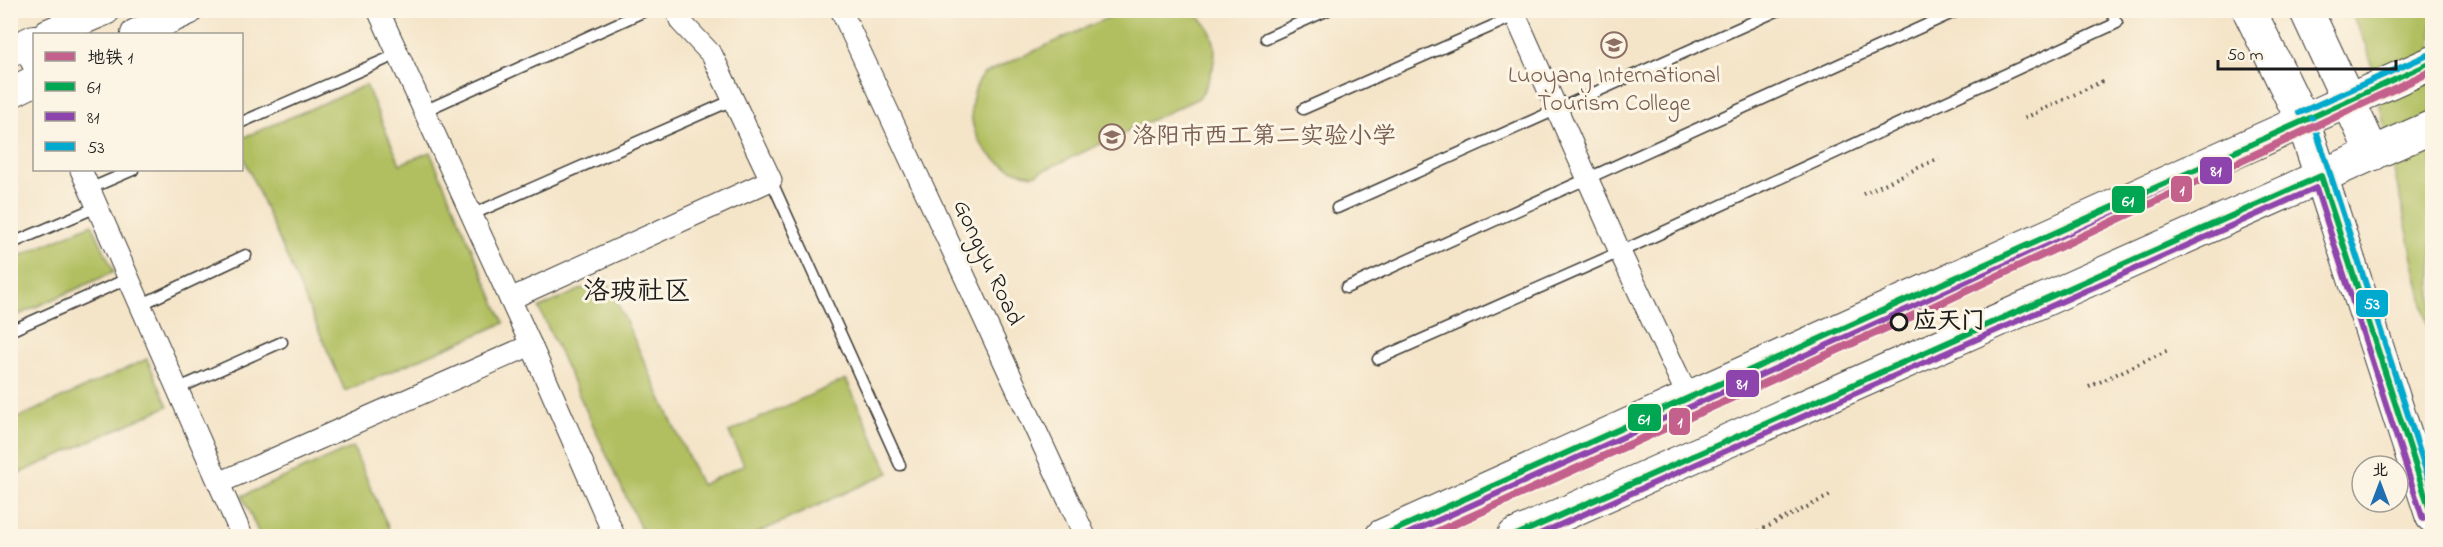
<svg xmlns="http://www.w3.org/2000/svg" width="2443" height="547" font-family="'Indie Flower','LXGW WenKai TC',sans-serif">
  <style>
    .green { fill: #b1bf61; stroke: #666e3e; stroke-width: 1.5 }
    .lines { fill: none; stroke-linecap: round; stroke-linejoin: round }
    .lane-casing { stroke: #3c3a36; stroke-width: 13 }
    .street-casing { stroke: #3c3a36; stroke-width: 23 }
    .secondary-casing { stroke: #3c3a36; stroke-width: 32 }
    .primary-casing { stroke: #3c3a36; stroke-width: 35 }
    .path { stroke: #3c3a36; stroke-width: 4; stroke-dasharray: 1.5 4.5; stroke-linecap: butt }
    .lane { stroke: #fff; stroke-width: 10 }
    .street { stroke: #fff; stroke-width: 21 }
    .secondary { stroke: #fff; stroke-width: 30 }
    .primary { stroke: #fff; stroke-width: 33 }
    .bus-1-casing { stroke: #fcf5e5; stroke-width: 10 }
    .bus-2-casing { stroke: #fcf5e5; stroke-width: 10 }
    .bus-3-casing { stroke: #fcf5e5; stroke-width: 10 }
    .bus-1 { stroke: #00a651; stroke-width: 6 }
    .bus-2 { stroke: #8e44ad; stroke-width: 6 }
    .bus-3 { stroke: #00a9ce; stroke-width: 6 }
    .metro-1-casing { stroke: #fcf5e5; stroke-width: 12 }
    .metro-1 { stroke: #c4608c; stroke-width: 8 }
    .stop-dot { fill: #fcf5e5; stroke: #1c1c1c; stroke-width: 3 }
    .labels { text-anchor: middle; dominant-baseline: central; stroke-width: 6; stroke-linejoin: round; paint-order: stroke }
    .education-label { font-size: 24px; fill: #785e54; stroke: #fcf5e5 }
    .street-label { font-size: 24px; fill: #1c1c1c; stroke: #fcf5e5 }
    .stop-label { font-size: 24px; font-weight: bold; fill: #1c1c1c; stroke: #fcf5e5; text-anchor: start }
    .quarter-label { font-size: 27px; fill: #1c1c1c; stroke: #fcf5e5 }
    .line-badge { stroke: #fcf5e5; stroke-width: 2 }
    .badge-label { font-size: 16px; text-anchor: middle; font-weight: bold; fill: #fff }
  </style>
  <rect width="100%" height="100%" fill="#fcf5e5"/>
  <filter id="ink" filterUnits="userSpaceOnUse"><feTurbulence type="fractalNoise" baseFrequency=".0167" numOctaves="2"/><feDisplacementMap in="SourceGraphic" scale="12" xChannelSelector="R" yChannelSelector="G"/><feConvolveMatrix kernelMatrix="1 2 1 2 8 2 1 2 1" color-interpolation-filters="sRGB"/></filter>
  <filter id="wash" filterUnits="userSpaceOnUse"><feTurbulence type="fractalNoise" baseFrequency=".008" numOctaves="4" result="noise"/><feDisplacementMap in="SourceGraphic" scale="24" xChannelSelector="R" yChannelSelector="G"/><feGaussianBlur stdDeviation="1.35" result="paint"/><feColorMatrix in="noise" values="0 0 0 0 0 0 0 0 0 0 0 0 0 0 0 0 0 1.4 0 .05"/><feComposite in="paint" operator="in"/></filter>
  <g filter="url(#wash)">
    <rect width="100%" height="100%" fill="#f4e4c8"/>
    <g class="green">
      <path d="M1125 10 1191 11C1198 16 1207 23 1210 31 1221 53 1211 80 1199 98L1034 175C982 169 954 118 983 74Z"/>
      <path d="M2350 11H2432V345L2367 46Z"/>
      <path d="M366 85 400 164 430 152 504 323 345 391 242 154V138Z"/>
      <path d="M92 224 114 272 11 318V260Z"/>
      <path d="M606 278 701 485 744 465 729 432 846 379 889 473 751 536H644L539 308Z"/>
      <path d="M147 359 168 406 11 477V421Z"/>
      <path d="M353 447 392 536H260L242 496Z"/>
    </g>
  </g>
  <g filter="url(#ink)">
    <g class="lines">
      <g class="lane-casing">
        <g id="lane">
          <path d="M1266 38 1328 10"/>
          <path d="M1303 109 1515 16"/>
          <path d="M424 111 647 10"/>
          <path d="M242 122 398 54"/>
          <path d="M771 180 900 465"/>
          <path d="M89 189 133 170"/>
          <path d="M1337 208 1779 10"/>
          <path d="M471 215 733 100"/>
          <path d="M10 244 97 207"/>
          <path d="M1346 288 1959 10"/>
          <path d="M140 305 246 255"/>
          <path d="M10 331 129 278"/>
          <path d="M1378 359 1620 252 2117 23 2110 10"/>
          <path d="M177 389 282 342"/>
        </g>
      </g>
      <g class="street-casing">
        <g id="street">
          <path d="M378 10 531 345 613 533 607 536"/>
          <path d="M841 10 1085 536"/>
          <path d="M1513 10 1620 252 1689 399"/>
          <path d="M23 45 34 67"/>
          <path d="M81 170 242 536"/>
          <path d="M510 299 771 180 712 55 681 22 676 10"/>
          <path d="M219 483 531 345"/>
        </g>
      </g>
      <g class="secondary-casing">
        <g id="secondary">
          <path d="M48 34 105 10"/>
          <path d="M136 34 188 10"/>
          <path d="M10 51 34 40"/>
          <path d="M10 93 34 81"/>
        </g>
      </g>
      <g class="primary-casing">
        <g id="primary">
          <path d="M2249 10 2303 121 2432 516"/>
          <path d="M2306 10 2373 154"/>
          <path d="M1382 536 2432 63"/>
          <path d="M1514 536 2432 127"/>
        </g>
      </g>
      <g class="path">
        <path d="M2025 118 2105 80"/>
        <path d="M1863 194 1939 158"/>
        <path d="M2089 387 2168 350"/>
        <path d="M1753 534 1831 495"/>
      </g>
      <use href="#lane" class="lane"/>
      <use href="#street" class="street"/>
      <use href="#secondary" class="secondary"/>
      <use href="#primary" class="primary"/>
      <g class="bus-1-casing">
        <g id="bus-1">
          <path d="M1382 536 2432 63"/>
          <path d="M1514 536 2321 176 2432 516"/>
        </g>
      </g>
      <g class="bus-2-casing">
        <g id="bus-2">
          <path d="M1403 536 2432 73"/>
          <path d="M1535 536 2316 188 2423 519"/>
        </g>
      </g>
      <g class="bus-3-casing">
        <g id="bus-3">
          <path d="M2299 113 2428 55"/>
          <path d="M2312 118 2432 489"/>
        </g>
      </g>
      <use href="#bus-1" class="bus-1"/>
      <use href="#bus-2" class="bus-2"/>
      <use href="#bus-3" class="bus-3"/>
      <g class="metro-1-casing">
        <path id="metro-1" d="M1428 536 1930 308 2432 71"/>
      </g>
      <use href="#metro-1" class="metro-1"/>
    </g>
  </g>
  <defs>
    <g id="school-ring" transform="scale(1.35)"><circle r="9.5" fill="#fcf5e5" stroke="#8d6e63" stroke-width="1.5"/><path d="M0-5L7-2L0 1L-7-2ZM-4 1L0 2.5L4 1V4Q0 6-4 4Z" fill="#8d6e63"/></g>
  </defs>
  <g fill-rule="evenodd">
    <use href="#school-ring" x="1614" y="45"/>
    <use href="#school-ring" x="1112" y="137"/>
  </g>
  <circle class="stop-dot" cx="1899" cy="322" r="8"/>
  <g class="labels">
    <g class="education-label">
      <text x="1614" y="76">Luoyang International<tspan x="1614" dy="28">Tourism College</tspan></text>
      <text x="1132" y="137" text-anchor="start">洛阳市西工第二实验小学</text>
    </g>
    <g class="street-label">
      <text transform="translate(987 263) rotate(65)">Gongyu Road</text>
    </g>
    <g class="stop-label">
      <text x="1913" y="322">应天门</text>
    </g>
    <g class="quarter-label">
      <text x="637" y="292">洛玻社区</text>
    </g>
  </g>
  <g class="line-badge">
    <rect x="2199" y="156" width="34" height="29" rx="6" fill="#8e44ad"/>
    <rect x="2170" y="175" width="23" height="28" rx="6" fill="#c4608c"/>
    <rect x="2111" y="185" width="35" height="29" rx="6" fill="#00a651"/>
    <rect x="2355" y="289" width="34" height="29" rx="6" fill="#00a9ce"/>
    <rect x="1725" y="369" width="35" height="29" rx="6" fill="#8e44ad"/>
    <rect x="1627" y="403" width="35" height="29" rx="6" fill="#00a651"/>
    <rect x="1668" y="407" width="23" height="29" rx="6" fill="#c4608c"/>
  </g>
  <g class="badge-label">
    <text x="2216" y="176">81</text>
    <text x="2182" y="195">1</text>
    <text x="2128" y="206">61</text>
    <text x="2372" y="309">53</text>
    <text x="1742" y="389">81</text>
    <text x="1644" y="424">61</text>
    <text x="1680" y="427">1</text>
  </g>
  <rect width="2443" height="547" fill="none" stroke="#fcf5e5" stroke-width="36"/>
  <rect x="33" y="33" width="210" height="138" fill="#fcf5e5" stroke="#a29e95" stroke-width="1.5"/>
  <rect x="45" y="52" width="30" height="9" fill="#c4608c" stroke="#a29e95" stroke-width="1.5"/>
  <text x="87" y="63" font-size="18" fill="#1c1c1c">地铁 1</text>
  <rect x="45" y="82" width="30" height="9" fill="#00a651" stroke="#a29e95" stroke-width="1.5"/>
  <text x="87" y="93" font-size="18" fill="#1c1c1c">61</text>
  <rect x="45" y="112" width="30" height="9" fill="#8e44ad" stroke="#a29e95" stroke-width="1.5"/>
  <text x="87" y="123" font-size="18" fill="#1c1c1c">81</text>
  <rect x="45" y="142" width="30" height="9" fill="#00a9ce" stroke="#a29e95" stroke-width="1.5"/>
  <text x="87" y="153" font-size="18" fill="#1c1c1c">53</text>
  <g transform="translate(2380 484)"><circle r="28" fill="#fcf5e5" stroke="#a29e95" stroke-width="1.5"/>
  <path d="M0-4.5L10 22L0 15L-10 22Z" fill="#1f6fb2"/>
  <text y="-9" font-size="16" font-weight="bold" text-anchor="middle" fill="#1c1c1c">北</text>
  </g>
  <path d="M2218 60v9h178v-9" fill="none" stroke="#1c1c1c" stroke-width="3"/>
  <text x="2227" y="60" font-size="18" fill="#1c1c1c" stroke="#fcf5e5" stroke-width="4.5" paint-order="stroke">50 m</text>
</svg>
